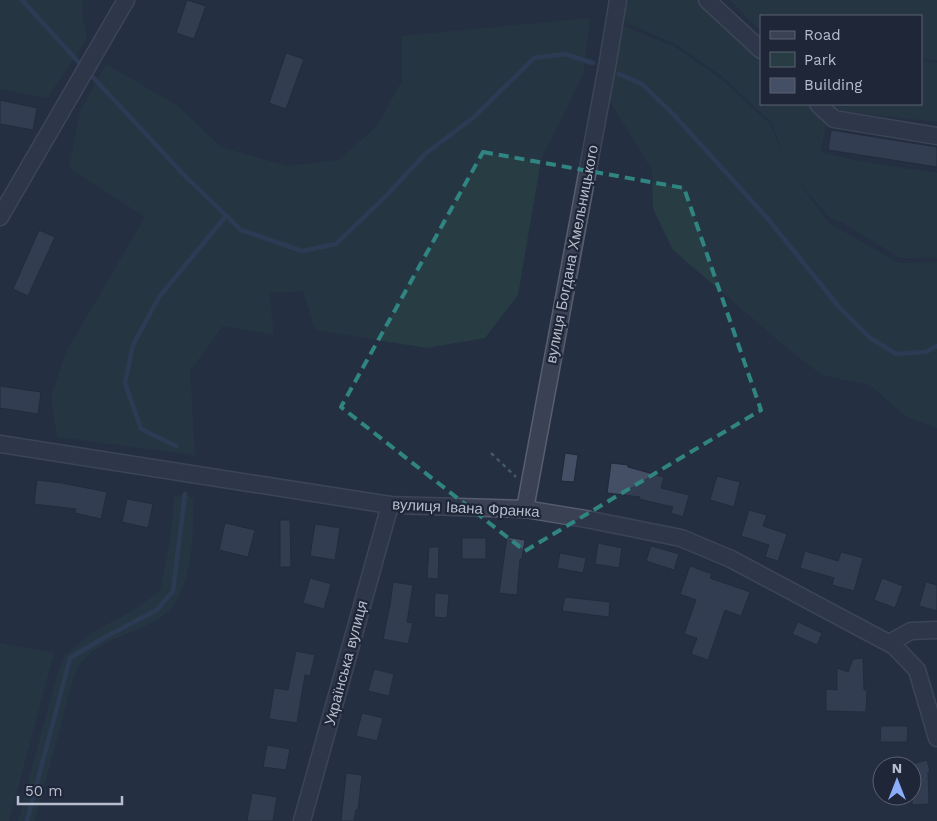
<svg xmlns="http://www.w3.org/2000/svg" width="937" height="821" font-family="'Work Sans',sans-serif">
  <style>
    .green { fill: #273d43 }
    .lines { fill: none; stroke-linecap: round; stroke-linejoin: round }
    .stream { stroke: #38486a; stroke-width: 4.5 }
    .building { fill: #444e64; stroke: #202839 }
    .street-casing { stroke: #575f6f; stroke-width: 19 }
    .path { stroke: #455a60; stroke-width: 2.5; stroke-dasharray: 4 4; stroke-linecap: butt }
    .street { stroke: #394152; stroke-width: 16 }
    .marked { fill: none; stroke: #308481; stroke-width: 4; stroke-dasharray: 10 6; stroke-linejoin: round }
    .labels { text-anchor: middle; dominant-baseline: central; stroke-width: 4.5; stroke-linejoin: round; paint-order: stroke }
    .street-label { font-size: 15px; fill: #b6bdcc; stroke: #1e2637 }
  </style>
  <rect width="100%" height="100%" fill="#252f42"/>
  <g class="green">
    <path d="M0 0H83L82 12 87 39 47 98 0 89Z"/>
    <path d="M626 0H701L761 58V104H810C831 124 826 125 820 152L854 160 937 173V258H900L843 223 831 219 799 183 829 223 899 263 937 262V428L905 416 870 385 822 375 788 349 673 250 653 209 652 170 609 100 621 25 675 47 721 79 769 123 785 158 771 122 723 77 676 44 622 21Z"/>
    <path d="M730 0H937V60L921 59V16H761V31Z"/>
    <path d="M590 18 583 75 541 160 518 295 485 338 427 348 315 330 303 291 269 293 274 335 223 326 190 371 195 455 57 437 51 397 65 354 145 217 69 168 80 112 106 64 178 106 221 147 287 166 339 160 377 126 402 81V36Z"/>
    <path d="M921 61 937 63V122L838 111 830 104H921Z"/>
    <path d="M185 494 193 499C194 532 193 593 164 615 138 634 99 638 79 665 76 669 75 675 73 679L35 821H18L57 675 64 656 92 633 132 611 160 591 171 536 174 497Z"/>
    <path d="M0 643 54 653 9 821H0Z"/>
  </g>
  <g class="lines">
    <g class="stream">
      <path d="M22 0 83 67"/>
      <path d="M89 73 184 175 241 230 302 251 336 244 386 196 425 154 474 117 534 58 565 54 593 63"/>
      <path d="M619 74 642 84 674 115 768 219 839 307 869 337 896 354 926 352 937 346"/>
      <path d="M176 446 141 429 125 383 133 345 159 297 226 216"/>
      <path d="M27 821 70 658 107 636 157 610 173 591 185 494"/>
    </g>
  </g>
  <g class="building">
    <path d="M187 0 206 6 194 39 176 33Z"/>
    <path d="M286 53 304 59 286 109 269 103Z"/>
    <path d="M0 100 37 108 33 130 0 124Z"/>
    <path d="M831 130 937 147V167L828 150Z"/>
    <path d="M39 230 55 237 28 296 13 289Z"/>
    <path d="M0 386 41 392 38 414 0 408Z"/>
    <path d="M565 453 578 455 574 482 561 481Z"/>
    <path d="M611 463 628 465V467L664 477 661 488 689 495 683 517 671 513 673 507 639 499 640 497 607 493Z"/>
    <path d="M717 476 740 482 734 507 710 500Z"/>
    <path d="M37 480 62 483 107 492 101 519 75 513 76 509 34 504Z"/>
    <path d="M127 499 153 504 148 528 122 522Z"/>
    <path d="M749 510 767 515 763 526 787 534 778 561 765 557 769 545 741 536Z"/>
    <path d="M280 520H290L291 567H280Z"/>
    <path d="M225 523 255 530 248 557 219 550Z"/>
    <path d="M315 524 340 528 335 560 310 556Z"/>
    <path d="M507 537 525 540 522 559H520L517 595 499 593Z"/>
    <rect x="462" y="538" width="24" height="21"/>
    <path d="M598 543 622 548 619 568 595 564Z"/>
    <path d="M651 546 679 554 674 570 646 561Z"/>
    <path d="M429 547H439L438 579 427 578Z"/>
    <path d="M805 551 838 561 841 552 863 558 854 591 832 585 834 578 800 568Z"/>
    <path d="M560 553 586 558 583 573 557 568Z"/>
    <path d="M690 566 712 574 710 578 750 592 741 616 725 610 708 660 691 654 697 638 684 634 696 600 680 594Z"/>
    <path d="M310 578 331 584 324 609 303 603Z"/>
    <path d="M882 578 903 586 895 608 874 600Z"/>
    <path d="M393 582 413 585 407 622 413 623 408 644 383 639 390 605Z"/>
    <path d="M926 582 937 585V611L919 606Z"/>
    <path d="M435 593 449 594 447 618 434 617Z"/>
    <path d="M565 597 610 602 609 617 562 611Z"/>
    <path d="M798 622 822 633 817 645 792 634Z"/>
    <path d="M296 651 315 655 310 676 305 675 297 723 269 719 274 688 288 690Z"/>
    <path d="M863 658 864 690H867L866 712 826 711V689L837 690V668L848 672 853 659Z"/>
    <path d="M374 669 394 674 389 696 368 691Z"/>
    <path d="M362 713 383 718 377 741 356 736Z"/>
    <path d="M881 726H908L907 742H880Z"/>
    <path d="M267 745 290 749 286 770 263 767Z"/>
    <path d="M927 760 930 772H928L929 804 912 805V764Z"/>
    <path d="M346 773 362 775 358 810H356L354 821H341Z"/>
    <path d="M252 793 277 797 273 821H247Z"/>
  </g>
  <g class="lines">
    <g class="street-casing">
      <g id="street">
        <path d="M707 0 761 50"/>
        <path d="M818 104 834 119 937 136"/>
        <path d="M0 217 126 0"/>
        <path d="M0 444 390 505 525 509 586 519 681 538 731 559 894 646 917 670 937 738"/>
        <path d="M525 509 608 61 618 0"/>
        <path d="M889 643 911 631 937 630"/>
        <path d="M302 821 390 505"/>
      </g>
    </g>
    <path class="path" d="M491 453 516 477"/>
    <use href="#street" class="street"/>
  </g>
  <path d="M0 0H937V821H0ZM483 152 684 188 761 410 525 551 341 407Z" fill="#252f42" fill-opacity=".55" fill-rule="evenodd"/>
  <path class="marked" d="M483 152 684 188 761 410 525 551 341 407Z"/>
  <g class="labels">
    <g class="street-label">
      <text transform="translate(572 254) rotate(-79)">вулиця Богдана Хмельницького</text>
      <text transform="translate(466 508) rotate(3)">вулиця Івана Франка</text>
      <text transform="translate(346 663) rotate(-75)">Українська вулиця</text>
    </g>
  </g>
  <rect x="760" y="15" width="162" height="90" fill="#1e2637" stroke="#5b6273"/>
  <rect x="770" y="31" width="25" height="8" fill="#394152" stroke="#5b6273"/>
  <text x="804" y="40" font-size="15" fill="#b6bdcc">Road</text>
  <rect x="770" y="52" width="25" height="15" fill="#273d43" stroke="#5b6273"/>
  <text x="804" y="65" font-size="15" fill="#b6bdcc">Park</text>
  <rect x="770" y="78" width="25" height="15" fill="#444e64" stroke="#5b6273"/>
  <text x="804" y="90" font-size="15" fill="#b6bdcc">Building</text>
  <g transform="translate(897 781)"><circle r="24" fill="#1e2637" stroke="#5b6273"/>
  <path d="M0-4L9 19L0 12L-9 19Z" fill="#8badfc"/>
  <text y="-8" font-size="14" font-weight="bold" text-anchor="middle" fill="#b6bdcc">N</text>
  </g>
  <path d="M18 796v8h104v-8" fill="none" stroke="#b6bdcc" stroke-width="2.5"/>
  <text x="25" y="796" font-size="15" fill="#b6bdcc" stroke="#1e2637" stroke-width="4" paint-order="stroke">50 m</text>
</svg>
